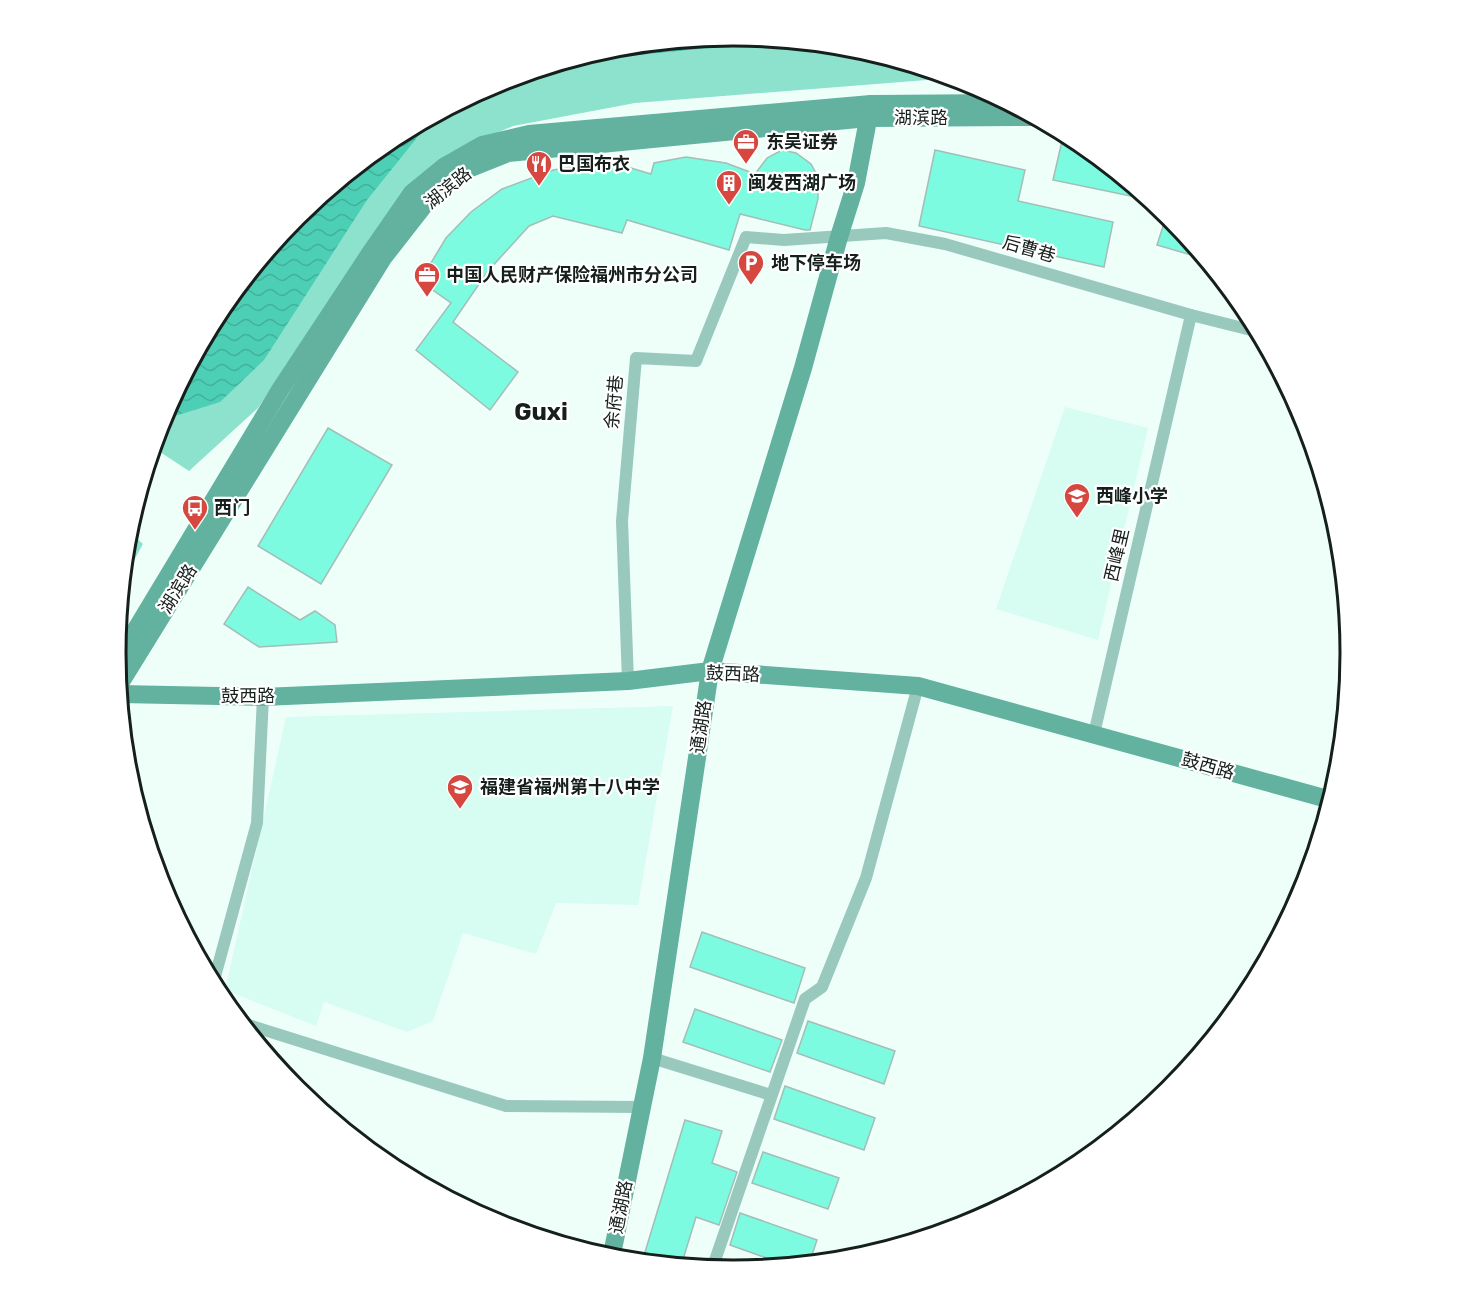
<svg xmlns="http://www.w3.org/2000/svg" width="1467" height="1307" font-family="Rubik,'Noto Sans SC',sans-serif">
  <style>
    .built { fill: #d7fcf2 }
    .green { fill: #8ce2cd }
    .water { fill: url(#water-waves) }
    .building { fill: #7dfbe0; stroke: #a3beb7; stroke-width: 1.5 }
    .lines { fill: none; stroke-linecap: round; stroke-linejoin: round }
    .street { stroke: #99c9bd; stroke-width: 12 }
    .secondary { stroke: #63b19f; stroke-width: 18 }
    .labels { text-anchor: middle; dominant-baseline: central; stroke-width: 4.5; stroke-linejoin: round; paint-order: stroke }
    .street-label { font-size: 18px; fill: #151f1c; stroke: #fff }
    .poi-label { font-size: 18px; font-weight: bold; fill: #151f1c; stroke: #fff; text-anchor: start }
    .district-label { font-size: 24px; font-weight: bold; fill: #151f1c; stroke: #fff }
    .rim { fill: none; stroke: #151f1c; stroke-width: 3 }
  </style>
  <defs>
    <pattern id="water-waves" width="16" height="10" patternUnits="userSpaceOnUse" patternTransform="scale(1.5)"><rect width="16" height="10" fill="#4dcfb5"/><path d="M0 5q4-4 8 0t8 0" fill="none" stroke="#42b19b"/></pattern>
  </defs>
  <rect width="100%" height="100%" fill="#eefffa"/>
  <g class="built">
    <path d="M1065 407 1148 428 1098 640 996 609Z"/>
    <path d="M673 706 638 905 556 903 536 954 463 933 433 1021 407 1032 324 1002 316 1026 225 990 286 717Z"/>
  </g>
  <g class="green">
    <path d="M733 36 854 48 952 78 635 103 513 126 448 154 394 205 258 408 189 471 154 448 163 417 220 310 297 217 391 140 498 83 613 48Z"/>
    <path d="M128 531 143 544 123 580 128 533Z"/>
  </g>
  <path class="water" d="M733 36 779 41 618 57 500 87 428 124 367 200 264 360 220 402 162 420 220 310 297 217 391 140 498 83 613 48Z"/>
  <g class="building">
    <path d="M1062 141 1083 146 1150 200 1053 180Z"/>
    <path d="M782 150 796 153 811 164 818 177V199L810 230H805L740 214 729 250 627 220 622 233 553 216 529 226 488 271 453 322 518 372 490 410 416 350 451 303 420 281 446 238 471 212 502 189 553 170 591 164 621 165 651 174 654 163 686 157 726 163 755 174 767 158Z"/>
    <path d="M935 150 1025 170 1018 201 1113 222 1104 267 919 226Z"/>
    <path d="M1167 214 1170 217 1205 259 1157 245Z"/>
    <path d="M328 428 392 465 321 584 258 546Z"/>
    <path d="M248 587 300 620 315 611 335 625 337 642 259 647 224 624Z"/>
    <path d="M702 932 805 968 794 1003 690 967Z"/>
    <path d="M695 1009 782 1040 770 1072 683 1042Z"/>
    <path d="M808 1021 895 1051 884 1084 797 1053Z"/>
    <path d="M785 1086 875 1118 864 1150 774 1119Z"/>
    <path d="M685 1120 722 1131 712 1163 737 1172 719 1225 696 1217 681 1266 642 1262Z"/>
    <path d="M763 1152 839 1178 828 1209 752 1183Z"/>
    <path d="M740 1213 817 1240 809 1264 789 1266 730 1245Z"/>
  </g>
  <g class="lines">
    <g class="street">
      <path d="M628 681 622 521 636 358 696 361 746 237 784 240 886 233 945 244 1191 315 1259 332"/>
      <path d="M1094 734 1191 315"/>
      <path d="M213 984 257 823 263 697"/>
      <path d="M242 1023 506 1106 641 1107"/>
      <path d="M652 1058 771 1095"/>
      <path d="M712 1269 805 999 822 987 866 878 918 686"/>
    </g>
    <g class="secondary">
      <path d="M117 661 280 390 369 255 412 193 445 166 482 145 529 134 871 104 1008 103"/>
      <path d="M119 685 383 258 433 194 461 172 508 153 868 118 1034 117"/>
      <path d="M120 694 263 697 628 681 710 671 918 686 1331 800"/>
      <path d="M611 1259 652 1058 710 671 803 368 839 237 856 183 871 104"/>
    </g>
  </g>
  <defs>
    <g id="office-pin" transform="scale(1.35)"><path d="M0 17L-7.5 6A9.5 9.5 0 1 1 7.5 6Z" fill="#d5473f" stroke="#fff"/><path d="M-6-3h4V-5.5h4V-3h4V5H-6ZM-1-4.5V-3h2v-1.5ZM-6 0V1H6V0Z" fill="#fff"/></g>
    <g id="restaurant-pin" transform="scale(1.35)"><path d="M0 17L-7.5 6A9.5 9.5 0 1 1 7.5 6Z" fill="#d5473f" stroke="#fff"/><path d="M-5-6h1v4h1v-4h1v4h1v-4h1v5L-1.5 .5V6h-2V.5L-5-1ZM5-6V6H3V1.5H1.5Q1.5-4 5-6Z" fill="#fff"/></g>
    <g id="building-pin" transform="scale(1.35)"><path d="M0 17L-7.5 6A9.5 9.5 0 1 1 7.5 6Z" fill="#d5473f" stroke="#fff"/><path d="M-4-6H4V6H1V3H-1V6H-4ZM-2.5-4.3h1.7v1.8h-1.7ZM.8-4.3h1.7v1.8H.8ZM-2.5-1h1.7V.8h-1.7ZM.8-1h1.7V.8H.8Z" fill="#fff"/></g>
    <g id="parking-pin" transform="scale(1.35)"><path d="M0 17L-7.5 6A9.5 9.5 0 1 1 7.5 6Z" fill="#d5473f" stroke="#fff"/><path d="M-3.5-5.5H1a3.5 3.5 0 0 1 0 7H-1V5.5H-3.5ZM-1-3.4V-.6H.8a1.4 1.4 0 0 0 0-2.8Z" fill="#fff"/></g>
    <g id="school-pin" transform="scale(1.35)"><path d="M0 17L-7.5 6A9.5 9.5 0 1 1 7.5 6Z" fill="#d5473f" stroke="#fff"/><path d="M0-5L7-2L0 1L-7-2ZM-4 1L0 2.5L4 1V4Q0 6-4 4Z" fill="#fff"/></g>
    <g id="bus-pin" transform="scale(1.35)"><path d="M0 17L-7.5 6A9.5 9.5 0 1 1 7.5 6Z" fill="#d5473f" stroke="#fff"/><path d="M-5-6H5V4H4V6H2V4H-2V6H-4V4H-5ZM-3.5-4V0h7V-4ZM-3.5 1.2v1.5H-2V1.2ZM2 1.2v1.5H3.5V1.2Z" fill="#fff"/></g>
  </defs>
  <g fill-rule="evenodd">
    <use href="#office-pin" x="746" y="142"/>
    <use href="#restaurant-pin" x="539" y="164"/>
    <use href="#building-pin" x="729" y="183"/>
    <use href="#parking-pin" x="751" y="263"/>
    <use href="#office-pin" x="427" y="275"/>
    <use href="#school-pin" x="1077" y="496"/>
    <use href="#bus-pin" x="195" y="508"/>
    <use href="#school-pin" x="460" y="787"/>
  </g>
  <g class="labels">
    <g class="street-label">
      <text x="921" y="118">湖滨路</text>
      <text transform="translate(448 188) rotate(-39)">湖滨路</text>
      <text transform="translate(1029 249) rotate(16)">后曹巷</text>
      <text transform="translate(614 402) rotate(-85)">余府巷</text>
      <text transform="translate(1117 555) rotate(-77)">西峰里</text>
      <text transform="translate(178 589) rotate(-58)">湖滨路</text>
      <text transform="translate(733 674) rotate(2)">鼓西路</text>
      <text x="248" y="696">鼓西路</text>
      <text transform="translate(701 727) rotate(-82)">通湖路</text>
      <text transform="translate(1208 766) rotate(16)">鼓西路</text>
      <text transform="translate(621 1207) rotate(-79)">通湖路</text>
    </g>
    <g class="poi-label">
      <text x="766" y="142">东吴证券</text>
      <text x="558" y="164">巴国布衣</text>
      <text x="748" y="183">闽发西湖广场</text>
      <text x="771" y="263">地下停车场</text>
      <text x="446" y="275">中国人民财产保险福州市分公司</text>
      <text x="1096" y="496">西峰小学</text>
      <text x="214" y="508">西门</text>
      <text x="480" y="787">福建省福州第十八中学</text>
    </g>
    <g class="district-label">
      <text x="541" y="412">Guxi</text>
    </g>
  </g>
  <path d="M0 0H1467V1307H0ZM126 653a607 607 0 1 1 1214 0a607 607 0 1 1-1214 0Z" fill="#fff" fill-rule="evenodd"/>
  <path class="rim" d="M126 653a607 607 0 1 1 1214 0a607 607 0 1 1-1214 0Z"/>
</svg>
